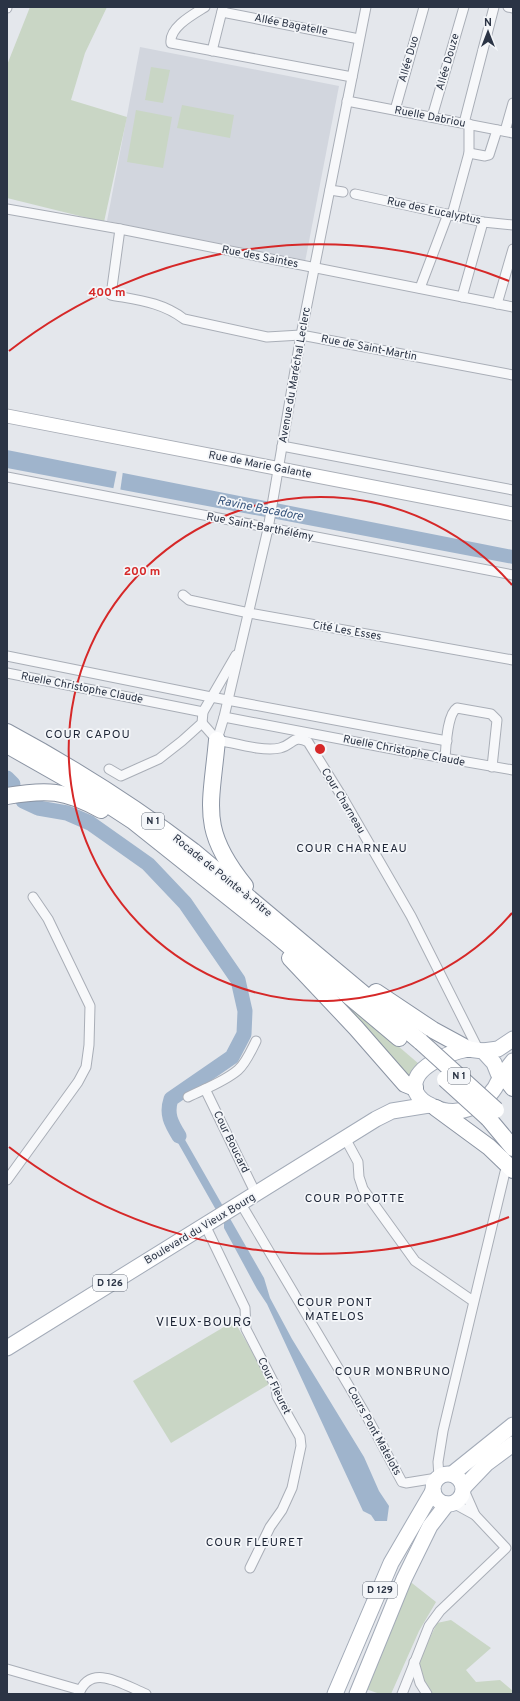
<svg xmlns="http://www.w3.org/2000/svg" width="520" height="1701" font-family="Overpass,sans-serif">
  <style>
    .built { fill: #d2d6de }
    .green { fill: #c9d6c5 }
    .water { fill: #9fb4cc }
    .pier { fill: #e4e7ec }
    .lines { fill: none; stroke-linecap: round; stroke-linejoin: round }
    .river { stroke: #9fb4cc; stroke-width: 15 }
    .minor-casing { stroke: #a9aeb7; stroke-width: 11 }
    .secondary-casing { stroke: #a9aeb7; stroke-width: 15 }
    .primary-casing { stroke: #a3abb8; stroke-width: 17 }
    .trunk-casing { stroke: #8b94a3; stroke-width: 18 }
    .minor { stroke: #f7f8fa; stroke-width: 9 }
    .secondary { stroke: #fff; stroke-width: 13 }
    .primary { stroke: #fff; stroke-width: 15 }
    .trunk { stroke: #fff; stroke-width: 16 }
    .trunk-bridge-casing { stroke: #8b94a3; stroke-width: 18; stroke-linecap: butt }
    .trunk-bridge { stroke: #fff; stroke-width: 16 }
    .ring { fill: none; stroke: #d62828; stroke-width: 2 }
    .labels { text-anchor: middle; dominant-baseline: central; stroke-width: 3.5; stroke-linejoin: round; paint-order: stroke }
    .shield { fill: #f4f6f9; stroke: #676e7b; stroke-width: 1 }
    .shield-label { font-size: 10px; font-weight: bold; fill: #2b3445 }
    .street-label { font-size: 11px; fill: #2b3445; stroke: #f4f6f9 }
    .water-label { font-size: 12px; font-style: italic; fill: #34527a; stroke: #f4f6f9 }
    .neighbourhood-label { font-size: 12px; letter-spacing: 1px; fill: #1d2536; stroke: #f4f6f9 }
    .quarter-label { font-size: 13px; letter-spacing: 1px; fill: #1d2536; stroke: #f4f6f9 }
    .centre { fill: #d62828; stroke: #f4f6f9; stroke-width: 2 }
    .ring-label { font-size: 12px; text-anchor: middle; font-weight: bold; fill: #d62828; stroke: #f4f6f9; stroke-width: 3.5; stroke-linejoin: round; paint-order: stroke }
  </style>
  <rect width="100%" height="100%" fill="#e4e7ec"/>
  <path class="built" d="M140 47 339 86 305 262 107 221Z"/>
  <g class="green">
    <path d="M30 7H107L85 53 71 100 127 117 104 222 7 198V65Z"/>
    <path d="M151 67 170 70 163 103 145 100Z"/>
    <path d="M182 105 234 115 230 138 177 128Z"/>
    <path d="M136 110 172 117 163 168 127 162Z"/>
    <path d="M328 986 419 1064 408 1077 323 988Z"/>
    <path d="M234 1321 271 1383 171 1443 133 1381Z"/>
    <path d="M408 1580 436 1602 419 1631 391 1694H380L360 1687Z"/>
    <path d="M451 1620 491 1648 466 1670 476 1682 500 1680 513 1691V1694H431L421 1677 418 1663 437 1623Z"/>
  </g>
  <g class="water">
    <path d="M7 450 513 550V564L7 468Z"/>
    <path d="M169 1120 176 1124 264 1278 270 1298 292 1339 364 1457 379 1491 389 1506 387 1521H375L371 1515 363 1511 267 1304 257 1289 224 1228V1224L169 1127Z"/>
  </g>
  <path class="pier" d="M117 470 123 471 120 492 113 490Z"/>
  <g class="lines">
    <g class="river">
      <path d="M7 778 13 784"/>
      <path d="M23 801 38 808 67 813 90 823 148 864 185 903 238 980 245 1011 244 1034 232 1057 171 1099C166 1114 171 1123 179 1136"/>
    </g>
    <g class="minor-casing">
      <g id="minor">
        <path d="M205 7C194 14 169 27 171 43L352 77"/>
        <path d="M508 7 513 8"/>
        <path d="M7 8V7"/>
        <path d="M222 12 359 39"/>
        <path d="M212 51 223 7"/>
        <path d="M347 101 513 133"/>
        <path d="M395 110 424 7"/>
        <path d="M432 117 464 7"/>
        <path d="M464 123 494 7"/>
        <path d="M505 131 513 103"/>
        <path d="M469 153 485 156 489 155 497 130"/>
        <path d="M330 190 343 192"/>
        <path d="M355 194 483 222 513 225"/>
        <path d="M7 209 120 229 513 307"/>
        <path d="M452 215 469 153V124"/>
        <path d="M120 229 111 295C137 300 162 302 184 319L267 337 301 335 513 375"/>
        <path d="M420 288 448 214"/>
        <path d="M462 297 483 222"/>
        <path d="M497 304 513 249"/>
        <path d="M282 446 513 490"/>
        <path d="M7 477 513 575"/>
        <path d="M183 595 189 600 249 613 513 660"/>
        <path d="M7 656 211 697 447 741"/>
        <path d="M7 673 203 712"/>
        <path d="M224 717 398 750 513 770"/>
        <path d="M202 723 217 740"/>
        <path d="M217 740 224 717 268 529 301 335 366 7"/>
        <path d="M217 740C234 743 263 752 280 748 293 745 293 734 308 742L344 800 411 916 478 1049"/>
        <path d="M445 758C446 747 447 714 457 708L491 714 497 720 492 767"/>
        <path d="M109 769 121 776 159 759 182 741 202 723 203 712 236 655"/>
        <path d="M205 1089 256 1194"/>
        <path d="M188 1097C204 1089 224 1082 238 1070 246 1063 251 1051 256 1041"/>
        <path d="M345 1138 358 1162 359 1177 363 1189 415 1261 473 1301"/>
        <path d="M7 1180 78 1082 86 1067 89 1045 90 1006 48 919 33 897"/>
        <path d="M241 1204 366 1415 402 1482 406 1483 437 1478"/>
        <path d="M205 1225 245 1308 246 1329 276 1387 277 1396 300 1437 301 1446 292 1488 282 1510 270 1527 250 1568"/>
        <path d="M439 1477 438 1462 443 1431 505 1172"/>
        <path d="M464 1490 475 1515"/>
        <path d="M414 1662 420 1683 427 1694"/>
        <path d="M7 1669 80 1690"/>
        <path d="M79 1694C90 1662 124 1685 146 1694"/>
        <path d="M402 1694 429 1626 440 1611 506 1548 475 1515 453 1503"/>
      </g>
    </g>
    <g class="secondary-casing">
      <path id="secondary" d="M7 416 513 514"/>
    </g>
    <g class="primary-casing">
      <g id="primary">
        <path d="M468 1049 483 1051 494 1063 500 1078C489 1105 458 1120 432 1106 425 1103 419 1099 416 1092 407 1068 451 1052 468 1049Z"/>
        <path d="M483 1051 498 1049 513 1039"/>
        <path d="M499 1073 506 1070 513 1061"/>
        <path d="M7 1348 376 1119 392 1111 429 1105"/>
        <circle cx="448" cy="1489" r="15"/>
        <path d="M452 1474 513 1425"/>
        <path d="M464 1487 486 1464 513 1444"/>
        <path d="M335 1694 391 1563 433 1491"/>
        <path d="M357 1694 404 1579 430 1526 447 1504"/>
      </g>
    </g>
    <g class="trunk-casing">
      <g id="trunk">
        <path d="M7 732C72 767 134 806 193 851L421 1042"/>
        <path d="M217 740C211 807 199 829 245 886"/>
        <path d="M7 745 81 787 133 821 276 935 399 1038"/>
        <path d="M7 796C47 789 65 790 101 810"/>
        <path d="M290 958 356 1028 405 1084 415 1088"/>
        <path d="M376 992 433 1030 468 1049"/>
        <path d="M500 1078 506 1079 513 1088"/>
        <path d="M436 1108 489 1147 513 1170"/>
        <path d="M488 1118 513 1148"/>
      </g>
    </g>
    <use href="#minor" class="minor"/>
    <use href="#secondary" class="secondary"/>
    <use href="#primary" class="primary"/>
    <use href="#trunk" class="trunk"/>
    <g class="trunk-bridge-casing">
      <g id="trunk-bridge">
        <path d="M421 1042 496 1110"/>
        <path d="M445 1079 488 1118"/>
      </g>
    </g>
    <use href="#trunk-bridge" class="trunk-bridge"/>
  </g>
  <g class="ring">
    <path d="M512 913A252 252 0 1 1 512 585"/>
    <path d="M509 1217A505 505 0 0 1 9 1147M9 351A505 505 0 0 1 509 281"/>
  </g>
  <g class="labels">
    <g class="shield">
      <rect x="142" y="813" width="22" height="16" rx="3"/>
      <rect x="448" y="1068" width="22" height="16" rx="3"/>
      <rect x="93" y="1275" width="34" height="16" rx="3"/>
      <rect x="363" y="1582" width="34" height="16" rx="3"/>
    </g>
    <g class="shield-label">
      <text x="153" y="821">N 1</text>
      <text x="459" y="1076">N 1</text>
      <text x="110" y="1283">D 126</text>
      <text x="380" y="1590">D 129</text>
    </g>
    <g class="street-label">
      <text transform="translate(291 25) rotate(11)">Allée Bagatelle</text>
      <text transform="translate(409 59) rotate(-74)">Allée Duo</text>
      <text transform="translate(448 62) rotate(-74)">Allée Douze</text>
      <text transform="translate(430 117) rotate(11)">Ruelle Dabriou</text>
      <text transform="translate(434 211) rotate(12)">Rue des Eucalyptus</text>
      <text transform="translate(260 257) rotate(11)">Rue des Saintes</text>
      <text transform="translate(369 348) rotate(11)">Rue de Saint-Martin</text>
      <text transform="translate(295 375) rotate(-80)">Avenue du Maréchal Leclerc</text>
      <text transform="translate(260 465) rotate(11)">Rue de Marie Galante</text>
      <text transform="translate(260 527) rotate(11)">Rue Saint-Barthélémy</text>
      <text transform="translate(347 631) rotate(10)">Cité Les Esses</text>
      <text transform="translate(82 688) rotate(11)">Ruelle Christophe Claude</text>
      <text transform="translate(404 751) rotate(11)">Ruelle Christophe Claude</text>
      <text transform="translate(343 801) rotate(59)">Cour Charneau</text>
      <text transform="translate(222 876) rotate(39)">Rocade de Pointe-à-Pitre</text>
      <text transform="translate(231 1142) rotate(64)">Cour Boucard</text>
      <text transform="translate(200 1229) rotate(-31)">Boulevard du Vieux Bourg</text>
      <text transform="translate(274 1386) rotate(64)">Cour Fleuret</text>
      <text transform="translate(374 1431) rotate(61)">Cours Pont Matelots</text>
    </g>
    <g class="water-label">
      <text transform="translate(260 509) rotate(11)">Ravine Bacadore</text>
    </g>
    <g class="neighbourhood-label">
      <text x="88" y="735">COUR CAPOU</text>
      <text x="352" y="849">COUR CHARNEAU</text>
      <text x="355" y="1199">COUR POPOTTE</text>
      <text x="335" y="1303">COUR PONT<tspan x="335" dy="14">MATELOS</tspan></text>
      <text x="393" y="1372">COUR MONBRUNO</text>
      <text x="255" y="1543">COUR FLEURET</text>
    </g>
    <g class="quarter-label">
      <text x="204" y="1323">VIEUX-BOURG</text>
    </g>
  </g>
  <circle cx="320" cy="749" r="6" class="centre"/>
  <g class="ring-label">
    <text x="107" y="296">400 m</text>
    <text x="142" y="575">200 m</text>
  </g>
  <rect width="520" height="1701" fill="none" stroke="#2b3445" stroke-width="16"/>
  <g transform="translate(488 32)" stroke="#f4f6f9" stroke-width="3" paint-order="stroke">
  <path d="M0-3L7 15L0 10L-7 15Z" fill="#2b3445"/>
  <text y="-6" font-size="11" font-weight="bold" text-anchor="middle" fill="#2b3445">N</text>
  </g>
</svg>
